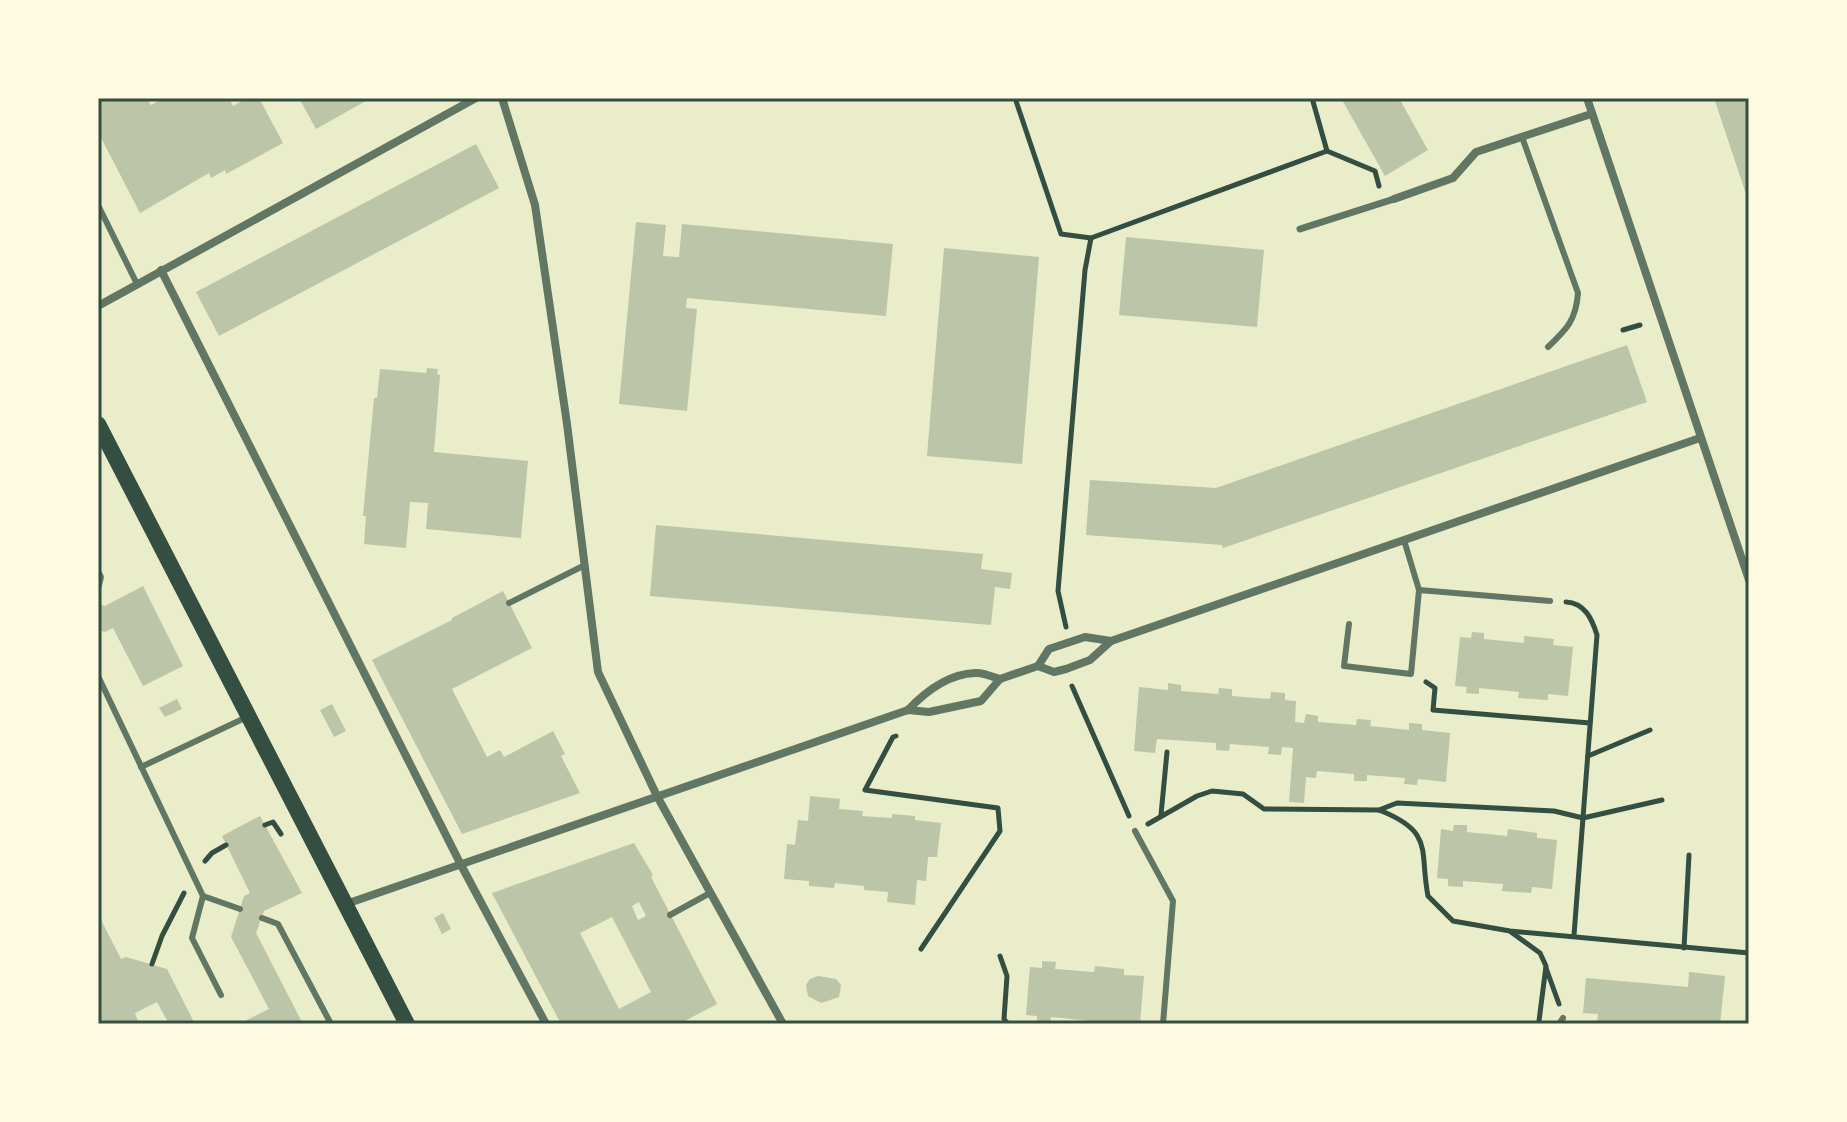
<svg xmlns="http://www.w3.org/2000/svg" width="1847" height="1122" font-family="Signika,sans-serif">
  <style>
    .building { fill: #bcc5a7; fill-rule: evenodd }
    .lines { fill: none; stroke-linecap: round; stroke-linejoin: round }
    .path { stroke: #344e41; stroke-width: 5 }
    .service { stroke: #617663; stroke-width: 6 }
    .pedestrian { stroke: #617663; stroke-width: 7 }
    .minor { stroke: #617663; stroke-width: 8 }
    .secondary { stroke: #344e41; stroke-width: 16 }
    .neatline { fill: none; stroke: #344e41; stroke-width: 3 }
  </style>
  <rect width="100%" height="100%" fill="#e9edc9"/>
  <g class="building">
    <path d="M106 98H147L151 105 164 98H229L233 106 247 98H259L283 143 226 174 225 170 211 178 209 173 140 213 98 132V102Z"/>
    <path d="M299 98H371L316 129Z"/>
    <path d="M1341 98H1399L1428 150 1385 176Z"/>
    <path d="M1714 98H1749V199L1748 200Z"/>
    <path d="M476 144 499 188 219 336 196 292Z"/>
    <path d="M636 222 666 225 663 256 679 257 682 224 893 244 886 316 687 298 686 308 697 309 687 411 619 404Z"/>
    <path d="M1126 237 1264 250 1257 327 1119 315Z"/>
    <path d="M944 248 1039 257 1022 464 927 456Z"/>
    <path d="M1627 345 1647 402 1223 548 1222 545 1086 535 1090 480 1216 488Z"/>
    <path d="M427 368 438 369 437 374 440 375 434 452 528 461 521 538 426 529 428 503 410 502 406 548 364 544 366 516H363L374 398H377L380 369 426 373Z"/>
    <path d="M656 525 983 554 981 569 1012 573 1010 589 995 587 991 625 650 596Z"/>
    <path d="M143 586 183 666 143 686 113 628 105 632 98 630V604L105 606Z"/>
    <path d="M503 591 532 648 452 689 487 757 500 750 504 757 553 731 565 754 561 756 580 793 462 834 372 660 452 620V618Z"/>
    <path d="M1472 632 1484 633V639L1524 643V636L1554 639 1553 645 1573 647 1568 696 1548 694V700L1518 698 1519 692 1479 688V694L1466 693 1467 687 1455 686 1460 637 1471 638Z"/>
    <path d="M1168 683 1181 685V691L1218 694 1219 688 1232 689V696L1270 699 1271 692 1285 693V700L1296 701 1295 722 1304 723 1306 714 1318 716V722L1356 725 1357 719 1371 720 1370 726 1409 730V723L1422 724V730L1450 733 1446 782 1418 779 1417 785 1404 784 1405 778 1367 775V781H1354V774L1317 771 1316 778 1306 777 1304 803 1289 802 1293 748 1282 747 1281 755 1268 754 1269 747 1230 744 1229 751 1216 750V743L1157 739 1155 753 1134 751 1139 687 1168 690Z"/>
    <path d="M177 699 182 709 165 717 159 708Z"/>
    <path d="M332 704 346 731 334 737 320 710Z"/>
    <path d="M810 796 840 799 839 809 863 811 862 816 892 818V814L915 816V820L941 823 937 857H928L926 881 917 880 915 905 887 902 888 892 864 890V886L835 883 834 888 809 886V881L784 879 787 844 795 845 798 820 808 821Z"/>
    <path d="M260 816 302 893 264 911 256 933 303 1024H239L269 1009 231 937 244 896 250 893 222 836Z"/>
    <path d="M1454 825H1467V832L1507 836 1508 829 1537 833V838L1557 840 1552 889 1532 887 1531 893 1502 891 1503 884 1463 881V887L1448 886V879L1437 878 1441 829 1453 831Z"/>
    <path d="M634 843 653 875 651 877 717 1004 679 1024H561L492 893ZM639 902 646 916 638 920 632 906ZM612 917 651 992 619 1009 580 933Z"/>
    <path d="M443 913 451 929 442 934 434 918Z"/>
    <path d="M98 914 121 959 126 957 167 969 195 1024H169L157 1002 135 1013 139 1024H98Z"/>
    <path d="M1042 961 1056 962 1055 969 1094 972 1095 966 1124 969V975L1144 976 1140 1024H1090L1091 1021 1051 1017 1050 1024 1037 1023V1016L1026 1015 1030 967 1042 968Z"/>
    <path d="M1689 972 1725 976 1720 1024H1597L1598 1014 1583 1013 1586 978 1688 987Z"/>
    <path d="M818 976 836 979 841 985 839 997 821 1003 808 996 806 985 810 979Z"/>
  </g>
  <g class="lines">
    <g class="path">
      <path d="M1015 98 1061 234 1091 238 1327 151"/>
      <path d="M1312 98 1327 151 1375 171 1379 186"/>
      <path d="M1623 330 1640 325"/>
      <path d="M1566 602C1585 603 1592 619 1597 635L1574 935"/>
      <path d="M1066 627 1058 591 1085 270 1091 238"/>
      <path d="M1426 682 1435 688 1433 710 1590 723"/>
      <path d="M1072 686 1129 816"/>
      <path d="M896 736 893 737 865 790 998 808 1000 831 921 949"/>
      <path d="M1588 756 1650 730"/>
      <path d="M1379 810 1397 803 1554 811 1583 818 1662 800"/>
      <path d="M1161 815 1167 752"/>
      <path d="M1148 824 1197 796 1212 791 1243 794 1264 809 1379 810C1435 832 1419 850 1428 896L1453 921 1510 931 1749 953"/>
      <path d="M265 825 273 822 281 834"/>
      <path d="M205 861 212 853 226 845"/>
      <path d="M1511 932 1540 953 1546 966 1539 1021"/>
      <path d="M1684 948 1689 855"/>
      <path d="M1000 956 1007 976 1004 1019 1008 1024"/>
      <path d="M152 964 162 936 184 893"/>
      <path d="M1546 968 1559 1004"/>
    </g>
    <g class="service">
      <path d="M1522 137 1578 293C1576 320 1567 329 1548 347"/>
      <path d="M98 205 137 284"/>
      <path d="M98 571 101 577 98 589"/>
      <path d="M1419 590 1550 601"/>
      <path d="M509 603 585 565"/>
      <path d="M1349 624 1344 666 1411 674 1419 590 1404 540"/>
      <path d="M98 676 203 896 240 909"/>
      <path d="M141 767 247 717"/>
      <path d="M1135 831 1173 901 1163 1024"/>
      <path d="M203 896 192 938 221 995"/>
      <path d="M670 915 710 893"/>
      <path d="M262 918 278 924 331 1024"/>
      <path d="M1559 1024 1563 1018"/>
    </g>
    <path class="pedestrian" d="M1300 229 1394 199"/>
    <g class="minor">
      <path d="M502 98 535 205 567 424 598 672 657 796 783 1024"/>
      <path d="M1587 98 1749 580"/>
      <path d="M1394 199 1453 178 1476 152 1591 114"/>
      <path d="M161 270 461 865 546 1024"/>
      <path d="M98 306 476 98"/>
      <path d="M1038 666 1049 649 1085 637 1111 641"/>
      <path d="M908 710C925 692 949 674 975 673 983 672 993 677 1000 679"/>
      <path d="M346 904 908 710 929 712 981 701 1000 679 1038 666 1054 672 1066 669 1090 660 1111 641 1700 438"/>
    </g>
    <path class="secondary" d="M98 424 407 1024"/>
  </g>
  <rect width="1847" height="1122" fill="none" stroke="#fefae0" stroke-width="200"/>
  <rect x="100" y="100" width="1647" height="922" class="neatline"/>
</svg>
